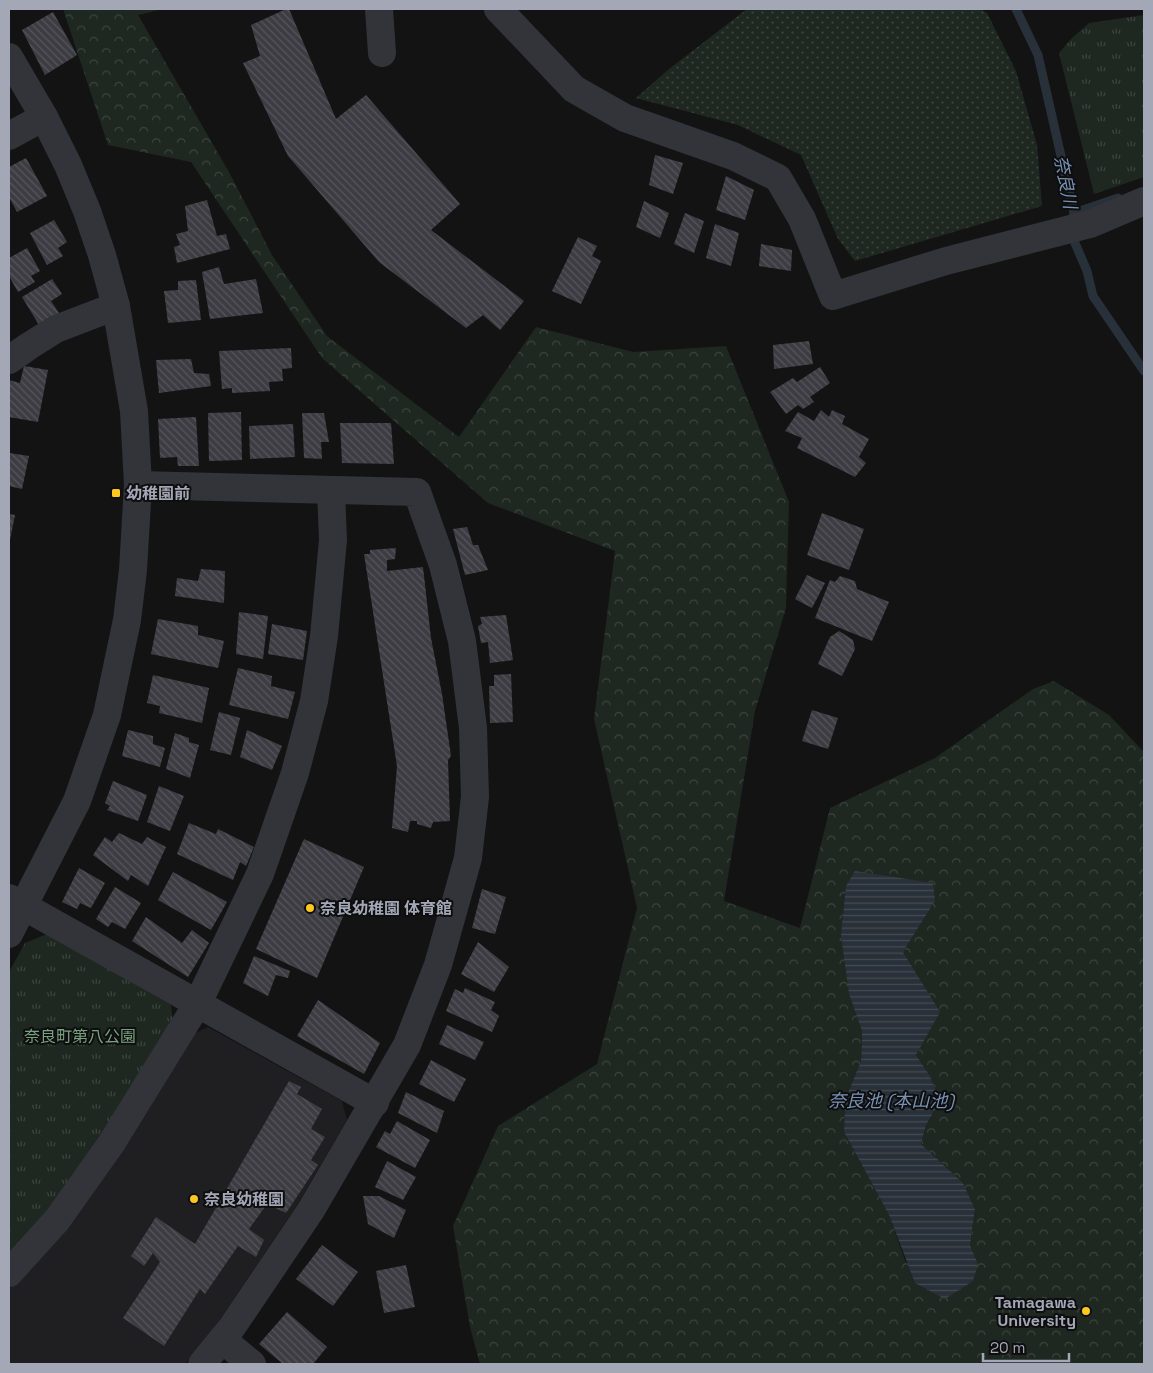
<svg xmlns="http://www.w3.org/2000/svg" width="1153" height="1373" font-family="'Space Grotesk','Noto Sans JP',sans-serif">
  <style>
    .built { fill: #1f1e21 }
    .grass { fill: url(#grass-dots) }
    .forest { fill: url(#forest-crowns); fill-rule: evenodd }
    .park { fill: url(#park-tufts) }
    .water { fill: url(#water-rules) }
    .lines { fill: none; stroke-linecap: round; stroke-linejoin: round }
    .stream { stroke: #283039; stroke-width: 9 }
    .building { fill: url(#building-back-hatch) }
    .minor { stroke: #33343a; stroke-width: 28 }
    .poi-dot { fill: #fec820; stroke: #0e0e0f; stroke-width: 2 }
    .labels { text-anchor: middle; dominant-baseline: central; stroke-width: 4; stroke-linejoin: round; paint-order: stroke }
    .poi-label { font-size: 16px; font-weight: bold; fill: #a3a7b6; stroke: #0e0e0f; text-anchor: start }
    .park-label { font-size: 16px; fill: #78a27f; stroke: #0e0e0f }
    .water-label { font-size: 18px; font-style: italic; fill: #7792b4; stroke: #0e0e0f }
  </style>
  <defs>
    <pattern id="grass-dots" width="8" height="8" patternUnits="userSpaceOnUse" patternTransform="scale(1.25)"><rect width="8" height="8" fill="#1e2720"/><path d="M2 2h.1M6 6h.1" fill="none" stroke="#3c443e" stroke-width="1.8" stroke-linecap="round"/></pattern>
    <pattern id="forest-crowns" width="20" height="18" patternUnits="userSpaceOnUse" patternTransform="scale(1.25)"><rect width="20" height="18" fill="#1e2720"/><path d="M2 6a3 3 0 1 1 6 0M12 15a3 3 0 1 1 6 0" fill="none" stroke="#3c443e"/></pattern>
    <pattern id="park-tufts" width="24" height="20" patternUnits="userSpaceOnUse" patternTransform="scale(1.25)"><rect width="24" height="20" fill="#1e2720"/><path d="M3 7l-1-3M5 7V3M7 7l1-3M15 17l-1-3M17 17v-4M19 17l1-3" fill="none" stroke="#3c443e"/></pattern>
    <pattern id="water-rules" width="6" height="5" patternUnits="userSpaceOnUse" patternTransform="scale(1.25)"><rect width="6" height="5" fill="#283039"/><path d="M0 2.5h6" fill="none" stroke="#444b53"/></pattern>
    <pattern id="building-back-hatch" width="6" height="6" patternUnits="userSpaceOnUse" patternTransform="scale(1.25)"><rect width="6" height="6" fill="#3c3c42"/><path d="M-1 5l2 2M0 0l6 6M5-1l2 2" fill="none" stroke="#55555b"/></pattern>
  </defs>
  <rect width="100%" height="100%" fill="#131314"/>
  <path class="built" d="M208 1027 342 1101 347 1120 299 1202 221 1318 185 1364H9V1290L65 1227 191 1035Z"/>
  <path class="grass" d="M747 9H980L987 13 1016 71 1037 145 1042 206 855 261 838 239 801 155 738 125 636 98 669 69Z"/>
  <path class="forest" d="M63 9H163L138 15 229 172 272 255 327 336 459 437 536 327 633 352 726 346 789 502 786 608 755 711 724 901 800 928 830 808 935 758 1033 689 1054 681 1109 715 1144 752V1364H480L470 1327 453 1226 498 1126 597 1064 637 908 594 719 615 551 488 503 322 358 191 162 108 145ZM935 901 903 952 939 1012 916 1055 930 1076 940 1101 926 1125 921 1144 963 1183 975 1209 970 1245 978 1264 906 1263 889 1215 844 1132 845 1100 861 1061 862 1031 849 994Z"/>
  <g class="park">
    <path d="M1144 15V177L1094 194 1059 53 1071 39 1089 23Z"/>
    <path d="M47 934 171 1005 173 1022 53 1211 9 1258V972L25 943Z"/>
  </g>
  <path class="water" d="M855 871 933 883 935 901 903 952 940 1012 916 1055 930 1076 940 1101 926 1125 921 1144 963 1183 975 1209 970 1245 978 1264 973 1281 945 1299 915 1283 889 1215 844 1132 845 1100 861 1061 862 1031 849 994 841 935 846 886Z"/>
  <g class="lines">
    <g class="stream">
      <path d="M1016 9 1038 55 1074 213 1069 229 1087 271 1093 296 1144 371"/>
      <path d="M1074 213 1118 198"/>
    </g>
  </g>
  <g class="building">
    <path d="M286 9H289L336 119 366 95 460 204 431 230 524 301 500 330 483 315 466 328 379 262 288 156 243 63 260 56 251 25Z"/>
    <path d="M53 12 77 55 45 75 22 30Z"/>
    <path d="M655 155 683 163 673 194 649 185Z"/>
    <path d="M26 158 47 196 17 212 9 197V167Z"/>
    <path d="M726 176 754 190 745 220 716 210Z"/>
    <path d="M207 200 217 236 226 234 230 249 177 263 174 247 180 245 176 234 188 231 185 206Z"/>
    <path d="M644 201 669 213 660 238 636 227Z"/>
    <path d="M685 213 704 221 694 253 674 244Z"/>
    <path d="M54 220 67 242 58 248 63 256 47 265 30 233Z"/>
    <path d="M715 224 739 233 731 266 706 258Z"/>
    <path d="M578 237 597 246 592 256 601 261 581 304 552 291Z"/>
    <path d="M761 244 792 250 791 271 759 266Z"/>
    <path d="M27 248 40 271 31 276 35 282 18 292 9 276V258Z"/>
    <path d="M219 267 224 284 256 279 263 313 210 319 202 272Z"/>
    <path d="M52 279 62 294 51 301 59 313 39 325 22 297Z"/>
    <path d="M196 280 201 320 168 323 164 291 178 290V281Z"/>
    <path d="M809 341 813 364 774 369 773 345Z"/>
    <path d="M291 348 292 368 282 369 283 381 269 382 270 391 232 393V388L222 389 219 351Z"/>
    <path d="M191 359 194 373 209 374 211 386 159 393 156 360Z"/>
    <path d="M24 366 48 370 38 422 9 417V380L20 383Z"/>
    <path d="M820 367 830 383 810 397 814 402 803 409 798 405 786 414 770 392 793 378 797 382Z"/>
    <path d="M821 410 829 417 832 410 845 416 842 424 869 439 859 457 866 463 855 477 797 448 802 438 785 431 798 412 814 421Z"/>
    <path d="M241 412 242 460 209 461 208 413Z"/>
    <path d="M302 413H324L329 442H321L322 459 304 458Z"/>
    <path d="M196 417 199 466H178L177 457 160 458 158 419Z"/>
    <path d="M340 423H391L394 464 342 463Z"/>
    <path d="M293 424 295 457 250 459 249 426Z"/>
    <path d="M9 453 29 456 22 489 9 486Z"/>
    <path d="M822 513 864 529 849 570 807 555Z"/>
    <path d="M9 514 15 515 10 540H9Z"/>
    <path d="M467 527 473 545H478L488 570 465 575 453 529Z"/>
    <path d="M396 548 395 559 387 560V571L423 567 431 638 442 694 451 756 448 760 450 821 433 822 431 828 417 824V821H410L408 832 392 828 397 766 364 554H370V550Z"/>
    <path d="M201 569 225 571 224 603 175 596 177 578 198 581Z"/>
    <path d="M807 575 825 583 812 608 795 599Z"/>
    <path d="M840 576 855 581 857 589 889 602 872 641 815 618 830 580 835 582Z"/>
    <path d="M239 612 268 616 263 659 236 654Z"/>
    <path d="M506 615 513 660 490 663 488 642 481 643 478 626 482 624 480 617Z"/>
    <path d="M158 619 198 626V635L224 641 218 668 151 654Z"/>
    <path d="M272 624 307 631 303 660 268 654Z"/>
    <path d="M839 631 853 640 855 649 842 676 818 664 830 637Z"/>
    <path d="M238 668 272 676 271 686 295 692 288 719 229 705Z"/>
    <path d="M511 674 513 722 490 723 489 686H494V675Z"/>
    <path d="M153 675 209 688 202 723 159 713 160 706 147 703Z"/>
    <path d="M812 710 838 718 828 749 802 741Z"/>
    <path d="M219 712 240 718 231 755 210 750Z"/>
    <path d="M128 730 153 736V744L165 748 160 767 122 756Z"/>
    <path d="M247 730 282 746 272 770 240 757Z"/>
    <path d="M175 733 189 738V742L199 745 190 778 166 769Z"/>
    <path d="M113 781 147 795 138 821 107 810 110 806 105 803Z"/>
    <path d="M159 786 184 796 170 831 147 822Z"/>
    <path d="M189 823 216 834 218 829 254 847 246 866 240 862 233 880 177 854Z"/>
    <path d="M119 833 142 844 147 837 166 847 148 886 131 875 128 881 93 855 105 837 112 842Z"/>
    <path d="M304 839 364 867 317 978 256 949Z"/>
    <path d="M79 868 105 883 91 908 80 903 77 909 62 902Z"/>
    <path d="M173 872 227 902 211 930 158 900Z"/>
    <path d="M115 887 141 903 125 929 112 922 108 927 96 919Z"/>
    <path d="M482 889 506 897 495 934 472 928Z"/>
    <path d="M146 917 182 943 192 930 209 943 188 977 132 941Z"/>
    <path d="M478 942 509 967 494 992 461 974Z"/>
    <path d="M254 956 290 971 288 978 276 975 268 996 243 983Z"/>
    <path d="M465 988 495 1002 491 1010 499 1016 492 1032 446 1011 455 989 463 993Z"/>
    <path d="M318 1000 380 1043 364 1074 297 1036Z"/>
    <path d="M447 1025 484 1042 475 1060 439 1044Z"/>
    <path d="M431 1060 466 1079 454 1102 419 1084Z"/>
    <path d="M289 1081 301 1087 297 1094 322 1109 311 1129 325 1137 311 1160 318 1165 286 1213 267 1204 249 1229 264 1240 256 1257 238 1246 205 1294 200 1289 164 1346 123 1318 160 1262 153 1253 144 1266 131 1256 156 1217 195 1244Z"/>
    <path d="M406 1092 444 1111 437 1133 398 1113Z"/>
    <path d="M397 1121 430 1140 415 1168 376 1147 385 1131 390 1134Z"/>
    <path d="M387 1161 416 1177 403 1200 375 1187Z"/>
    <path d="M363 1196H379L406 1210 394 1238 368 1224Z"/>
    <path d="M322 1245 358 1272 333 1306 296 1279Z"/>
    <path d="M406 1265 415 1307 384 1313 376 1271Z"/>
    <path d="M287 1312 327 1347 313 1364H283L259 1344Z"/>
  </g>
  <g class="lines">
    <g class="minor">
      <path d="M379 9 382 53"/>
      <path d="M498 9 574 89 625 118 733 156 778 178 802 219 833 296 946 261 1090 224 1144 201"/>
      <path d="M9 57 44 117 68 165 87 211 102 255 116 306 134 411 138 485 133 570 127 620 107 715 77 801 9 934"/>
      <path d="M9 136 44 117"/>
      <path d="M9 360 29 346 56 329 116 306"/>
      <path d="M138 485 417 492 443 565 462 641 473 728 475 797 468 858 438 965 407 1045 311 1210 232 1327 202 1364"/>
      <path d="M9 898 375 1103"/>
      <path d="M9 1273 57 1220 111 1144 198 1003 260 874 295 773 314 701 324 636 333 540 331 490"/>
      <path d="M223 1340 252 1364"/>
    </g>
  </g>
  <g class="poi-dot">
    <rect x="111" y="488" width="10" height="10" rx="2.5"/>
    <circle cx="310" cy="908" r="5"/>
    <circle cx="194" cy="1199" r="5"/>
    <circle cx="1086" cy="1311" r="5"/>
  </g>
  <g class="labels">
    <g class="poi-label">
      <text x="126" y="493">幼稚園前</text>
      <text x="320" y="908">奈良幼稚園 体育館</text>
      <text x="204" y="1199">奈良幼稚園</text>
      <text x="1076" y="1302" text-anchor="end">Tamagawa<tspan x="1076" dy="18">University</tspan></text>
    </g>
    <g class="park-label">
      <text x="80" y="1036">奈良町第八公園</text>
    </g>
    <g class="water-label">
      <text transform="translate(1066 182) rotate(79)">奈良川</text>
      <text x="891" y="1100">奈良池 (本山池)</text>
    </g>
  </g>
  <rect width="1153" height="1373" fill="none" stroke="#a3a7b6" stroke-width="20"/>
  <path d="M983 1353v8h86v-8" fill="none" stroke="#a3a7b6" stroke-width="2.5"/>
  <text x="990" y="1353" font-size="15" fill="#a3a7b6" stroke="#0e0e0f" stroke-width="4" paint-order="stroke">20 m</text>
</svg>
